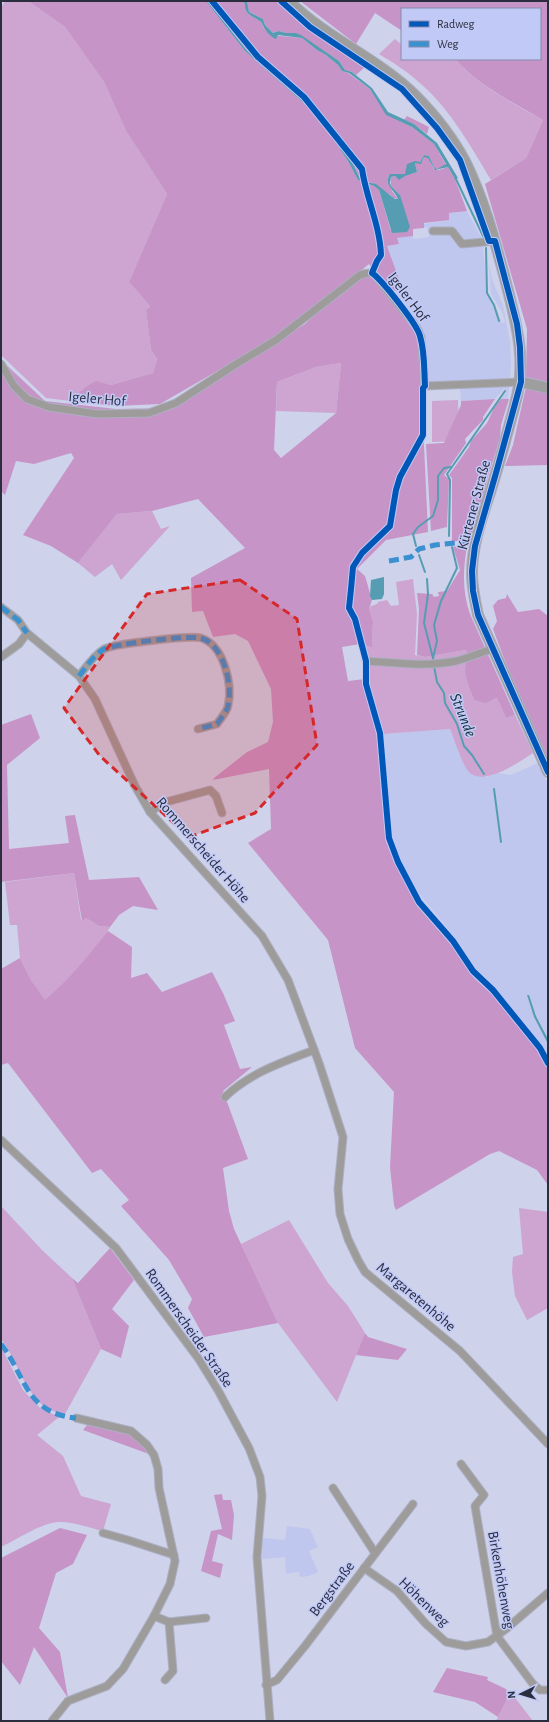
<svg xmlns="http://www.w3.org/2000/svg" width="549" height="1722" font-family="'Alegreya Sans',sans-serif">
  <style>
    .built { fill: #c0c7ee }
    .green { fill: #cda5d0 }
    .forest { fill: #c794c8; fill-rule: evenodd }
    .water { fill: #569db3 }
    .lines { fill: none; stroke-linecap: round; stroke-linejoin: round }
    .stream { stroke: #569db3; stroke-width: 2 }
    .street-casing { stroke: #acafc2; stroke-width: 9 }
    .secondary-casing { stroke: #acafc2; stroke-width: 12 }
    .street { stroke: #9e9c9a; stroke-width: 7 }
    .secondary { stroke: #9e9e9f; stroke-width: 10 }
    .quiet { stroke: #3b90d0; stroke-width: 5; stroke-dasharray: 10 5; stroke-linecap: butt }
    .cycleway-casing { stroke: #c1caf7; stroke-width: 8 }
    .cycleway { stroke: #0057b8; stroke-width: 6 }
    .marked { fill: #d62828; fill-opacity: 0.2; stroke: #d62828; stroke-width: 3; stroke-dasharray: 8 5; stroke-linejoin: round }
    .labels { text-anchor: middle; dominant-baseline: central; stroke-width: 3; stroke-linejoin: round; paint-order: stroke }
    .street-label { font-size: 15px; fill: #2a2d3e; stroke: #c1caf7 }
    .water-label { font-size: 16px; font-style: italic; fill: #122f36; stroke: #c1caf7 }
  </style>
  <rect width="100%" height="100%" fill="#ced2ea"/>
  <g class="built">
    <path d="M467 211 482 239 488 296 498 312 502 323 505 322 502 312 491 294 489 265 493 282 503 305 510 341 511 366 508 399H501L505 394 506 390 504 389 495 399 461 401 460 388 424 389 421 335 389 290H403L387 246 399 244 397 238 413 236 414 239 429 237 427 227 424 228V224L449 220V213Z"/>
    <path d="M450 729 469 771 487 777 497 773 511 775 538 763 548 784V1039L527 996 534 1017 548 1044V1061L516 1013 488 989 475 976 450 931 415 889 399 859 394 860 388 847 389 791 383 734Z"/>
    <path d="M287 1526 310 1529 318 1547 309 1551 318 1572 309 1576 300 1577 299 1572 286 1574 285 1557 262 1559 263 1538 285 1540Z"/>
  </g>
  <g class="green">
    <path d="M5 1H28L65 27 104 82 126 131 167 194 129 282 150 306 146 310 151 350 157 359 153 373 111 385 96 382 85 387 70 401 46 398 1 355V8Z"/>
    <path d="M395 39 402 45V59H455C479 86 512 103 543 120L526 158 491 180C471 147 451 110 421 84 408 72 394 63 379 54Z"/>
    <path d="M341 363 336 413 276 411 277 382 316 367Z"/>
    <path d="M458 400 459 441 432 442V401Z"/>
    <path d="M152 511 161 529 170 526 121 580 112 564 95 577 78 563 117 514Z"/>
    <path d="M413 579 417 614 415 655 425 657 466 650 467 654 465 668 493 700 497 698 506 718 515 715 533 753C519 762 484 787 469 772 462 765 454 738 450 729L383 734 364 676 360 644 372 646 373 621 369 609 371 606 377 604 378 602 387 600 391 606 399 605 396 582Z"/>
    <path d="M74 873 81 920 86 918 99 926 110 927C95 954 68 981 45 1001L31 980 20 958 17 925H10L5 882Z"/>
    <path d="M1 1206 42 1250 72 1278 101 1349 64 1416C59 1413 52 1411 47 1408 24 1394 18 1360 1 1339Z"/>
    <path d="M519 1208 548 1212V1308L527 1320 515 1296 512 1272 513 1257 523 1254Z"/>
    <path d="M289 1220 328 1283 348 1306 365 1333 337 1402 278 1323 241 1244Z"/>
    <path d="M1 1347 23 1390 40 1408 59 1417 37 1435 63 1456 81 1496 111 1504 103 1531C89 1528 72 1521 58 1522 41 1523 16 1540 1 1547Z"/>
    <path d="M510 1694H512L533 1721H496Z"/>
  </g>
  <g class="forest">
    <path d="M28 1H206L245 51 306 105 322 122 348 161 358 180 374 186 379 190 391 231 400 195 391 186V177L395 176 397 178 417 172 415 163 422 162 424 157H428L434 169 439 170 448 167 455 179 467 211 449 213V220L424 223V228L413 229V236L397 238 399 244 387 246 403 290 389 291 417 320 420 332 369 264 323 302 271 340 160 404 116 406 70 401 85 387 96 381 111 385 153 373 157 359 151 350 146 310 150 306 129 282 167 194 126 131 104 82 65 27Z"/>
    <path d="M208 1H242L245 4C244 16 255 16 262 23L263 27 270 35 302 38 317 50 326 55 338 65 342 71 348 73 370 89 387 115 412 127 434 144 446 165 437 169 434 167 429 156 424 155 420 162C410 162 409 165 405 174H393L388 177 392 191 398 199 393 198C390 193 386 193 382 190 373 182 372 183 361 181L353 164 323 120 303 99 247 51Z"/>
    <path d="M246 1H277L310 29 365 67 356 75 352 72 345 70 339 61 296 33 289 34 279 31 273 33 265 25 263 19 249 12Z"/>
    <path d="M300 1H548V382L526 377 527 329 485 184 526 158 543 120C512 102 479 86 455 59H540V9H402V31L375 13 356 44Z"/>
    <path d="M407 116 429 127 427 134 414 124 404 120Z"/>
    <path d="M364 274 376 278 419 336 428 532 386 540 357 569 365 576 372 600 369 609 373 621 372 647 360 644 342 647 348 681 365 679 383 734 388 847 394 860 397 859 413 890 448 932 447 937 452 939 473 977 505 1006 548 1065V1185L537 1170 499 1151 490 1154 396 1210 394 1205 390 1167 394 1092 355 1048 328 940 248 843 271 829 269 769 213 780 214 778 247 752 268 742 273 722 271 689 248 641 235 634 213 637 203 611 192 612 191 578 245 548 198 499 152 511 117 514 78 563 51 546 23 535 74 458 71 453 34 464 16 461 5 495 1 491V368L19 397 24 400 43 404 23 395 1 362V360L45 401 116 409 174 408 238 365 305 324 325 304ZM341 363 336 413 281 458 274 450 277 382 316 367Z"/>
    <path d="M526 387 548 392V465L505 466 513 445Z"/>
    <path d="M495 399 483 417V420L465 439 466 443 444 475 449 479 447 527 431 531 426 444 444 443 461 405V401Z"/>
    <path d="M501 399H509L501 425 500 438 487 480 474 542 462 540 452 542V478L449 475 469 447 471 441 487 423 495 406Z"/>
    <path d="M466 544 467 546C463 571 462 589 470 614L515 715 506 718 497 698 485 703 475 700C470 691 466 679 465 669 465 662 468 656 466 650L425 657 417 655 419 609 417 593 432 594 434 597 439 596 438 592 447 591 460 570 453 547Z"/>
    <path d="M507 594 518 612 539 609 548 616V762L523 709 493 629 497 621 493 606 498 600 506 598Z"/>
    <path d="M31 714 40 738 7 765 9 849 69 843 65 816 75 815 89 880 139 877 158 910 133 906 119 915 110 927 99 926 86 918 82 921 74 873 1 882V725Z"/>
    <path d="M108 931 132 947 131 978 147 973 162 992 212 972 223 993 235 1021 224 1025 240 1069 252 1067 223 1091 248 1159 223 1168 229 1211 234 1229 278 1323 204 1337 188 1308 192 1299 169 1260 121 1206 129 1200 101 1169 92 1173 8 1063 1 1065V967V969L20 958 31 980 45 1000C69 980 88 956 108 931Z"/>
    <path d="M110 1248 134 1280 112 1309 129 1326 121 1358 101 1349 72 1278 78 1283Z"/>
    <path d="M365 1333 368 1337 407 1349 398 1360 356 1355Z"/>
    <path d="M88 1424 132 1434 138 1438 149 1454 83 1430Z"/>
    <path d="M222 1494 223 1500H231L234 1515 232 1540 218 1534 212 1561 223 1564 220 1578 201 1571 211 1531 222 1529 214 1495Z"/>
    <path d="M60 1528 87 1535 73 1564 56 1573 39 1628 60 1652 68 1698 34 1647 20 1685 1 1661V1558Z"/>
    <path d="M447 1668 488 1677 487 1680 506 1689 510 1694 498 1717 475 1702 433 1692Z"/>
  </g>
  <g class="water">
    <path d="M206 1H208L247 51 303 99 323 120 353 164 361 181 376 184 395 199H398C395 190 383 185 390 174H405L407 164 415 161 420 162 424 155 429 156 434 167 437 169 446 164 434 144 412 127 386 115 370 89 349 73 342 71 338 65 326 55 317 50 302 38 278 35 276 39C270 37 263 28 262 23 255 16 244 16 245 4L242 1 247 2 249 12 263 19 265 25 273 33 279 31 286 33H296L301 35 339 61 345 70 352 72 372 88 388 112 414 124 437 143 458 178 455 179 448 167 435 170 428 158 424 157 421 164 415 163 417 172 405 176 399 180 395 176 391 177 390 183 391 186 400 195 410 227 407 232 392 233 379 190 374 186 358 180 348 161 322 122 306 105 245 51Z"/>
    <path d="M384 577V594L382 599 372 600 370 596 371 580Z"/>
    <path d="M527 995H529L536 1016 548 1039V1044L534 1017Z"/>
  </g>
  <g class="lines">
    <g class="stream">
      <path d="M455 177 483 236"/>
      <path d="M486 248 487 293 494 305 499 321"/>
      <path d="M449 536 450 480 447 474 505 391"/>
      <path d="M416 546 413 534 418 527 433 516 438 500V476L444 468 451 467"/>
      <path d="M419 555 425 572"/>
      <path d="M427 579 428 594 424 623 433 658"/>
      <path d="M434 662 433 658 437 641 434 625 441 601 457 568 452 547"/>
      <path d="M434 666 437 682 444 693 445 703 457 724 464 746 472 755 484 774"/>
      <path d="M494 789 501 842"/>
    </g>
    <g class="street-casing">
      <g id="street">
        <path d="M433 231H452L462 244 495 241"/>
        <path d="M1 364 14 386 27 399 49 407 97 414 149 413 176 403 233 366 276 340 360 275C365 273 370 272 375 275L417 328 421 337 425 386 521 382"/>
        <path d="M1 607 18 620 27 633 79 676 95 699 135 786 150 812 262 936 288 980 319 1063 343 1137 338 1189 340 1214 348 1239 358 1260 365 1272 460 1351 548 1444"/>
        <path d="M1 657 19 644 27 633"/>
        <path d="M366 661C396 663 427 667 456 661 468 658 480 653 492 649"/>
        <path d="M79 676C86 667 94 655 104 649 113 644 191 635 201 638 224 645 233 685 228 706 227 712 220 719 217 724L198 729"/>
        <path d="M150 812 166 802 210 790 216 796 222 813"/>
        <path d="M225 1097C250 1073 282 1062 314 1050"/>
        <path d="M1 1140 116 1248 198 1358 219 1392 249 1448 260 1477 262 1496 257 1557 270 1721"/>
        <path d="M461 1464 484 1495 475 1506 497 1636 533 1684 540 1690H548"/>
        <path d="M333 1488 375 1553"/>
        <path d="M103 1533 128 1540 174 1555"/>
        <path d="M364 1568 397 1591 426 1624 446 1642 466 1646 488 1642 506 1629 548 1593"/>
        <path d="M154 1616 169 1622 173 1671 165 1680"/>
        <path d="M169 1622 206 1618"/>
        <path d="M266 1685 277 1680 305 1646 413 1504"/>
        <path d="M52 1721 68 1701 107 1686 123 1669 154 1616 170 1584 175 1561 159 1488 158 1469 154 1455 147 1445 131 1431 76 1418"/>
      </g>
    </g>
    <g class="secondary-casing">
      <g id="secondary">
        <path d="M289 1C326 38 377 58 415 95 435 115 453 138 466 163 483 198 494 237 504 275 515 319 528 359 515 404 509 427 503 450 496 473 487 505 472 539 472 573 472 587 475 601 478 615L548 772"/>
        <path d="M521 382 548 388"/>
      </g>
    </g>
    <use href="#street" class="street"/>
    <use href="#secondary" class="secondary"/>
    <g class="quiet">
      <path d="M389 561 411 557 419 549 435 545 466 542 475 544"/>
      <path d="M1 607 18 620 27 633"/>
      <path d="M79 676C86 667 94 655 104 649 113 644 191 635 201 638 224 645 233 685 228 706 227 712 220 719 217 724L198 729"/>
      <path d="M1 1344C26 1376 25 1413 76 1418"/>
    </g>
    <g class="cycleway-casing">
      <g id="cycleway">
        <path d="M212 1 258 57 304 97 362 169C366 198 380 225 381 255L377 261 372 273C382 280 417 324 420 336 425 352 424 370 425 386L423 388V435L400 477 396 490 390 526 362 553 353 567 351 589 349 608 355 619 366 661V684L380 733 389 838 398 862 419 902 453 941 473 971 493 990 540 1048 548 1063"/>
        <path d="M281 1 310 27 402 89 437 128 460 160 489 241H495L517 324 520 347 521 382 496 473 475 546 472 571 473 591 478 615 548 772"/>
      </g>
    </g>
    <use href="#cycleway" class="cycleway"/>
  </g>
  <path class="marked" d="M240 580 297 619 317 745 255 813 189 837 100 756 64 708 147 594Z"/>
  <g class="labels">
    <g class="street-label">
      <text transform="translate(408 297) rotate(53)">Igeler Hof</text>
      <text transform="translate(97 399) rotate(5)">Igeler Hof</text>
      <text transform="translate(474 505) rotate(-75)">Kürtener Straße</text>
      <text transform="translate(203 850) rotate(49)">Rommerscheider Höhe</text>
      <text transform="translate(416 1297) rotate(40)">Margaretenhöhe</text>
      <text transform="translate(189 1328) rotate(55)">Rommerscheider Straße</text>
      <text transform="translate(501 1580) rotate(80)">Birkenhöhenweg</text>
      <text transform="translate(332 1589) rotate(-53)">Bergstraße</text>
      <text transform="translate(424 1602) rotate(44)">Höhenweg</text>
    </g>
    <g class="water-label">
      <text transform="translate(463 715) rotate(68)">Strunde</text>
    </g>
  </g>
  <rect width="549" height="1722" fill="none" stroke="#2a2d3e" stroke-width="4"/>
  <rect x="401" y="8" width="140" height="52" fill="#c1caf7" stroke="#858bad"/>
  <rect x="409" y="21" width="20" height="6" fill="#0057b8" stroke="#858bad"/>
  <text x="437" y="28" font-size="12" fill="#2a2d3e">Radweg</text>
  <rect x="409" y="41" width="20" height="6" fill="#3b90d0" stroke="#858bad"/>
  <text x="437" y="48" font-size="12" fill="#2a2d3e">Weg</text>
  <g transform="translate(521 1694) rotate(265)" stroke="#c1caf7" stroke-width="3" paint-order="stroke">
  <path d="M0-3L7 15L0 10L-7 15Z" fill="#2a2d3e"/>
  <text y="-6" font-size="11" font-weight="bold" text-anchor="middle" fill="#2a2d3e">N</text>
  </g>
</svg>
